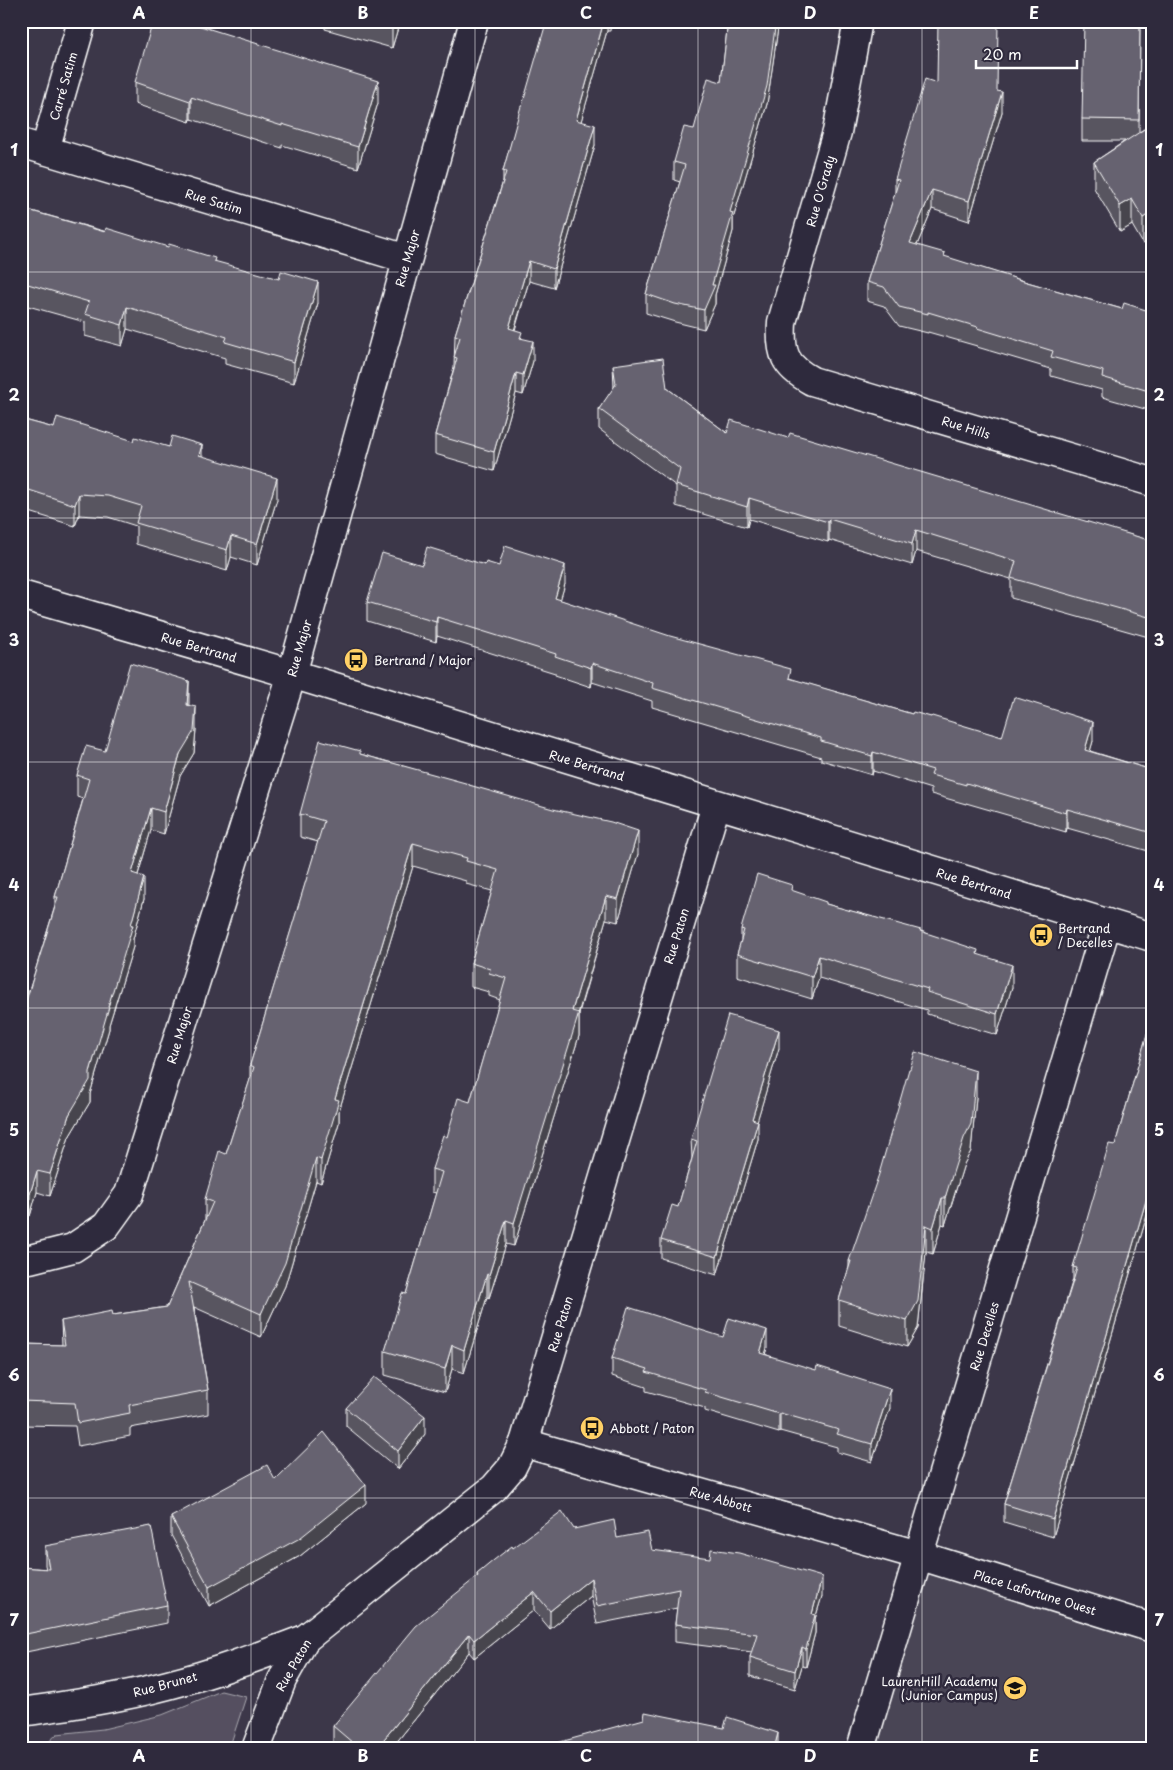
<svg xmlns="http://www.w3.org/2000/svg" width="1173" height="1770" font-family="'Playpen Sans',sans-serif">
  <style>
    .built { fill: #494455 }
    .green { fill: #555060; stroke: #aaa8b0 }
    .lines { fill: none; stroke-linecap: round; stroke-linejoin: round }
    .minor-casing { stroke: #fff; stroke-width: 31 }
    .minor { stroke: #2f2a3d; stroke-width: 28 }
    .wall { fill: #585460; stroke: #fff }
    .shaded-wall { fill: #47454e; stroke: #fff }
    .building { fill: #666270; stroke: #fff }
    .grid { fill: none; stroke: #fff; stroke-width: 1; stroke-opacity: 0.55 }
    .labels { text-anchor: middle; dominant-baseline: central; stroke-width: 5; stroke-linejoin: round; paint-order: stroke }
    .street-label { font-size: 12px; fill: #fff; stroke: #2f2a3d }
    .poi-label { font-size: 12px; fill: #fff; stroke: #2f2a3d; text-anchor: start }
    .neatline { fill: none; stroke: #fff; stroke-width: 2 }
    .grid-label { font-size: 16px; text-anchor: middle; font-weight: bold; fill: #fff }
  </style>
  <rect width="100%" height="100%" fill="#3c3749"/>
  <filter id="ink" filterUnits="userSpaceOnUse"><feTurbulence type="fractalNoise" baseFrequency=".02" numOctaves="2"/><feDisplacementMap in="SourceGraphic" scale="10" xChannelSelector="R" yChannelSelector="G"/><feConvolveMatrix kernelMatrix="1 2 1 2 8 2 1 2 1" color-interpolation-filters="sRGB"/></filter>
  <g filter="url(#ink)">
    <path class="built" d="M918 1555 1152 1628V1749H861Z"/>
    <path class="green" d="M221 1691 246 1697 229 1749H41L57 1734 103 1729 162 1715Z"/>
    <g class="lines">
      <g class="minor-casing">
        <g id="minor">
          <path d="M858 21 837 132 782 322C780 353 784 366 812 381L1152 482"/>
          <path d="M21 143 407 259"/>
          <path d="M45 150 82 21"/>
          <path d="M21 595 292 674 1152 937"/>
          <path d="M21 1259H30L73 1248 106 1226 129 1194 292 674 474 21"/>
          <path d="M524 1443 918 1555 1152 1628"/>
          <path d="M21 1712C70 1705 120 1698 168 1685 215 1673 260 1656 305 1639"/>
          <path d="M256 1749 282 1680 305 1639 494 1488 512 1467 524 1443 716 805"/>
          <path d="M861 1749 1107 923"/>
        </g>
      </g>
      <use href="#minor" class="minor"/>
    </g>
    <g class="wall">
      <path d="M325 21H400L392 48 325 29Z"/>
      <path d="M552 21H611L610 31H607L581 121 595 145 554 288 529 281 515 330 522 338 533 361 523 395 516 393 494 471 435 454V435L454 367 455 335 503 181V171L522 106 552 25Z"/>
      <path d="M728 21H779L767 104 733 219V231L715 295V304L704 329 675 322 646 313V294L680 182 674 180V162L694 129 721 82Z"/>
      <path d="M1140 21 1139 132 1152 124V238L1143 244 1132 225 1120 232 1094 188V162L1125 141H1082V119Z"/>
      <path d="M135 82 378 103 358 168 282 145V148L191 119 190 122 135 104Z"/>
      <path d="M937 83 997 91 1002 112 969 221 932 209 917 245 945 257 1027 282 1122 309 1152 312V411L1102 397V390L1051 376V369L977 347V346L928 332V333L899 326 884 306 867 301V282L895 193V179Z"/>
      <path d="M21 208 215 262 318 303 294 383 225 364V358L127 329 122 346 85 336V322L21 304Z"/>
      <path d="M613 365 667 388 727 433 788 438 1152 541V638L1011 598V579L916 551 912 565 829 540 828 542 749 519 747 527 676 506V486L599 429V409L614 388Z"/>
      <path d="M21 419 54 428 169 447 202 456 277 499 257 565 231 557 227 571 136 544V526L108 517 79 515 75 526 23 510Z"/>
      <path d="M422 565H485L565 584 560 600 791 679 912 714 931 717 1002 737 1093 741 1090 751 1152 770V852L1067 828 1066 832 966 803V804L931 794V789L873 771 872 775 821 760V757L652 707V701L592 682 591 687 555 675V673L437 636 436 642 367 621V602Z"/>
      <path d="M189 706 196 729 194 753 180 776 164 834 151 830 138 875 144 899 133 939V947L109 1025V1029L90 1094V1102L69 1137 50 1196 37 1192 30 1216 21 1213V1017L55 906V897L83 799 77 797V775L105 751Z"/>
      <path d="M360 754 469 785 638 854 618 922 606 919 579 1013V1036L514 1246 506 1244 489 1298 487 1297 464 1373 452 1369 445 1392 385 1375V1351L406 1294 436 1193 432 1192V1169L447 1137 470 1102 500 1000 489 996V992L471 987V963L492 891 466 884V881L413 866 339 1111V1123L321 1183 316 1181 285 1286 261 1337 194 1307 208 1390V1414L130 1428V1436L78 1446 75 1426 21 1425V1344L62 1345 61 1321 113 1315 167 1307 205 1220V1199L226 1154 250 1080V1065L318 842 300 837V814Z"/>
      <path d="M792 891 826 904 921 931 978 954 1012 987 997 1035 927 1014V1010L819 978 812 999 737 976V954L741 941V929Z"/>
      <path d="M1152 1017V1198L1053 1537 1004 1522V1504L1073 1279V1267L1115 1145Z"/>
      <path d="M779 1048 757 1121 758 1139 717 1275 661 1258V1240L678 1207 692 1158 691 1139Z"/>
      <path d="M976 1097 971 1151 964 1164 945 1225 942 1224 933 1254 926 1252 918 1328 907 1347 839 1326V1300L849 1267V1261Z"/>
      <path d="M723 1337 767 1348 765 1354 890 1408 872 1462 837 1452V1447L780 1431 779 1433 705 1411V1408L646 1391V1387L612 1376V1358Z"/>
      <path d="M346 1408 425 1434 398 1469 346 1426Z"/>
      <path d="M275 1480 366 1503 300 1556 209 1606 171 1535V1517Z"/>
      <path d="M574 1529 617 1538 652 1550 822 1596 815 1619V1633L806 1667 802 1666 795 1689 750 1676V1657L752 1652 675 1642V1624L677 1608 597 1624 591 1596 550 1629 534 1610 474 1658 469 1652 391 1749H338L333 1744V1726L477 1577V1574L513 1548Z"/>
      <path d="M45 1546 167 1605V1623L26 1652H21V1567L46 1569 45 1565Z"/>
    </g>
    <g class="shaded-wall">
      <path d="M394 21H400L392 48V27Z"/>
      <path d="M604 21H607V31L576 139V120Z"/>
      <path d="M776 21H779L767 104 733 219V231L715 295V304L704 329V310L712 285Z"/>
      <path d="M378 81V103L358 168V147Z"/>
      <path d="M1002 92V112L969 221V201Z"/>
      <path d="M191 97V119L190 122V101Z"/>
      <path d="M595 125V145L554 288V269Z"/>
      <path d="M932 190V209L910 262V243Z"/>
      <path d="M1132 199V225L1120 232V206Z"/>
      <path d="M1152 212V238L1143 244V218Z"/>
      <path d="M529 261V281L509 347V328Z"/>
      <path d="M318 282V303L294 383V362Z"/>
      <path d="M127 307V329L122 346V325Z"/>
      <path d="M533 341V361L523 395V375Z"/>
      <path d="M516 373V393L494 471V452Z"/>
      <path d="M202 445V467L199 455Z"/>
      <path d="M277 478V499L257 565V544Z"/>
      <path d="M23 488V510L21 516V494Z"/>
      <path d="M79 494V515L75 526V505Z"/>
      <path d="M749 498V519L747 527V507Z"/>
      <path d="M829 519V540L828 542V522Z"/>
      <path d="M916 530V551L912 565V544Z"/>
      <path d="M231 536V557L227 571V550Z"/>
      <path d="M565 565V584L555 618V598Z"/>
      <path d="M437 617V636L436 642V622Z"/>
      <path d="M592 663V682L591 687V668Z"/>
      <path d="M189 681V703L187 727V705Z"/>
      <path d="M196 707V729L194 753 180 776 164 834V812L180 754Z"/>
      <path d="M1093 722V741L1085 769V750Z"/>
      <path d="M873 752V771L872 775V756Z"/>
      <path d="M151 808V830L132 895V873Z"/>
      <path d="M1067 809V828L1066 832V813Z"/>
      <path d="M638 831V854L618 922V899Z"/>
      <path d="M413 843V866L339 1111V1123L321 1183V1160L335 1099Z"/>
      <path d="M144 877V899L133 939V947L109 1025V1029L90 1094V1102L69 1137 50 1196V1174L69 1115 90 1072Z"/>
      <path d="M606 896V919L576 1021 579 1013V1036L514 1246V1223L572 1011Z"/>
      <path d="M819 956V978L812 999V977Z"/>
      <path d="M1012 965V987L997 1035V1014Z"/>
      <path d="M779 1030V1048L752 1138V1119Z"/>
      <path d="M976 1071V1097L971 1151 964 1164 945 1225V1198Z"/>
      <path d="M758 1121V1139L717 1275V1257Z"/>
      <path d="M316 1158V1181L285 1286 261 1337V1314Z"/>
      <path d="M37 1171V1192L30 1216V1194Z"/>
      <path d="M1152 1180V1198L1053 1537V1519Z"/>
      <path d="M942 1198V1224L933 1254V1228Z"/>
      <path d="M506 1220V1244L489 1298V1275Z"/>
      <path d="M926 1225V1252L918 1328 907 1347V1321Z"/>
      <path d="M487 1274V1297L464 1373V1350Z"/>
      <path d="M767 1330V1348L760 1371V1353Z"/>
      <path d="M452 1345V1369L445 1392V1369Z"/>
      <path d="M890 1389V1408L872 1462V1444Z"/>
      <path d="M780 1413V1431L779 1433V1414Z"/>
      <path d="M425 1416V1434L398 1469V1451Z"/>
      <path d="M366 1485V1503L300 1556 209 1606V1587Z"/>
      <path d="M822 1577V1596L815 1619V1633L806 1667V1649L812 1614Z"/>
      <path d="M591 1578V1596L550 1629V1611Z"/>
      <path d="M534 1592V1610L474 1658V1640Z"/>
      <path d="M469 1634V1652L391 1749H376Z"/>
      <path d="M802 1647V1666L795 1689V1671Z"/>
      <path d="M778 1733V1749H774Z"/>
    </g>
    <g class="building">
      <path d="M153 21H184L378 81 358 147 282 124V126L191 97 190 101 135 82Z"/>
      <path d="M371 21H394L392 27Z"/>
      <path d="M552 21H604L576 120 595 125 554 269 529 261 509 328 522 332 520 338 533 341 523 375 516 373 494 452 435 435 457 358 454 357 460 337 455 335 506 172 503 171 521 106H522L546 23 552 25Z"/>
      <path d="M728 21H776L767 86 730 212 733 213 712 285H715L704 310 675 304 646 294 685 165 674 162 684 127 694 129 708 78 721 82Z"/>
      <path d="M938 21H998L997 91 1002 92 969 201 932 190 910 243 945 253 944 256 1027 282 1122 309 1124 303 1152 312V392L1102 377 1103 371 1051 357 1053 351 977 328 978 327 928 312V314L899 307 884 287 867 282 899 180 895 179 925 79 937 83Z"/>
      <path d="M1084 21H1140L1139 120 1082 119Z"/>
      <path d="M1152 124V212L1143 218 1132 199 1120 206 1094 162Z"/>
      <path d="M21 208 105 232 106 228 168 247 169 244 215 258 214 261 279 279 281 271 318 282 294 362 225 342 227 337 127 307 122 325 85 314 89 302 21 282Z"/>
      <path d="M663 358 667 388 727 433 731 420 788 438 790 433 1152 541V618L1011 578 1016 561 916 530 912 544 829 519 828 522 749 498 747 507 676 485 680 469 599 409 616 384 613 365Z"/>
      <path d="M57 417 134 441 135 437 169 447 172 436 202 445 199 455 277 478 257 544 231 536 227 550 136 523 141 506 108 496 79 494 75 505 23 488 21 494V419L54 428Z"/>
      <path d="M505 546 565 565 555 598 670 636 791 669 789 678 912 714 913 712 931 717 932 716 1002 737 1014 697 1093 722 1085 750 1152 770V833L1067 809 1066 813 966 783V785L931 775 933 770 873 752 872 756 821 741V738L652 688 653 683 592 663 591 668 555 656 556 654 437 617 436 622 367 602 382 553 422 565 427 547 485 565 486 562 499 566Z"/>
      <path d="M130 663 189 681 187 705 196 707 194 731 180 754 164 812 151 808 132 873 144 877 131 925H133L108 1007H109L90 1072V1080L69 1115 50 1174 37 1171 30 1194 21 1191V1026L22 1024H21V1017L58 897H55L89 779 77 775 86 746 105 751Z"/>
      <path d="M320 740 360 751V754L469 784V785L553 809 611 822 638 831 618 899 606 896 572 1011 579 1013 514 1223 506 1220 489 1275 487 1274 464 1350 452 1345 445 1369 385 1351 402 1293 406 1294 442 1172 432 1169 443 1135 447 1137 458 1098 470 1102 506 978 489 973 490 969 471 963 498 870 466 861 467 858 413 843 335 1099 339 1100 321 1160 316 1158 285 1263 261 1314 189 1282 208 1390 129 1405 130 1413 78 1423 75 1403 21 1401V1344L65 1345 61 1321 112 1311 113 1315 167 1307 213 1202 205 1199 219 1151 226 1154 254 1067 250 1065 324 821 300 814Z"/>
      <path d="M757 874 792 885 791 890 826 902V904L921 930 920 931 978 950 977 954 1012 965 997 1014 927 992 928 989 819 956 812 977 737 954 744 930 741 929Z"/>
      <path d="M728 1015 779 1030 752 1119 758 1121 717 1257 661 1240 672 1205 678 1207 697 1141 691 1139Z"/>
      <path d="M1152 1017V1180L1053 1519 1004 1504 1077 1268 1073 1267 1109 1144 1115 1145Z"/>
      <path d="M915 1052 976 1071 971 1124 964 1138 945 1198H942L933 1228 926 1225 918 1301 907 1321 839 1300 851 1261H849L879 1174 909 1069H910Z"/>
      <path d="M628 1307 723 1337 729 1318 767 1330 760 1353 816 1370 817 1366 890 1389 872 1444 837 1434 839 1430 780 1413 779 1414 705 1392 706 1390 646 1372 648 1369 612 1358Z"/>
      <path d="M374 1377 425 1416 398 1451 346 1408Z"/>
      <path d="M324 1432 366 1485 300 1538 209 1587 171 1517 267 1465 275 1480Z"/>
      <path d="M562 1511 574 1529 614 1520 617 1538 648 1532 652 1550 710 1558 711 1549 739 1553 822 1577 812 1614 815 1615 806 1649 802 1647 795 1671 750 1657 757 1634 675 1624 679 1589 597 1606 591 1578 550 1611 534 1592 474 1640 469 1634 376 1749H360L333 1726 416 1626 478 1576 477 1574 494 1560 512 1546 513 1548Z"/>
      <path d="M151 1526 167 1605 26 1634H21V1567L49 1569 45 1546Z"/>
      <path d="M645 1712 724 1728 727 1717 778 1733 774 1749H554L553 1744 644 1719Z"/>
    </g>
  </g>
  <path class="grid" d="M251 21V1749M475 21V1749M698 21V1749M922 21V1749M21 272H1152M21 518H1152M21 762H1152M21 1008H1152M21 1252H1152M21 1498H1152"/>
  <defs>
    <g id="bus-disc" transform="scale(1.25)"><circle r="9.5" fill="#ffd166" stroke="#2f2a3d"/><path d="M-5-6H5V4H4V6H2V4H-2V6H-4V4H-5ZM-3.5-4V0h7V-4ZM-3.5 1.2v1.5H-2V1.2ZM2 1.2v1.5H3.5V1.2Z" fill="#111"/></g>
    <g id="school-disc" transform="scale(1.25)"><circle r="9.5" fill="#ffd166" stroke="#2f2a3d"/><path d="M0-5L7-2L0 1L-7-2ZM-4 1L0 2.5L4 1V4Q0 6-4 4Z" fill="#111"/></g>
  </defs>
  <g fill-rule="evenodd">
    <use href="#bus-disc" x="356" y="660"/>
    <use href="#bus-disc" x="1041" y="935"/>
    <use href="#bus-disc" x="592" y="1428"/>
    <use href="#school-disc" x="1015" y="1688"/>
  </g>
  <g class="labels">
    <g class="street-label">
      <text transform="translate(63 86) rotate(-74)">Carré Satim</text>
      <text transform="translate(820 191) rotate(-74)">Rue O'Grady</text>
      <text transform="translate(214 201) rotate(17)">Rue Satim</text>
      <text transform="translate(407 258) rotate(-74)">Rue Major</text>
      <text transform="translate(966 427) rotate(17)">Rue Hills</text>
      <text transform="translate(199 647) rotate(16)">Rue Bertrand</text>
      <text transform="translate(299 648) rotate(-74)">Rue Major</text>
      <text transform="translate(587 765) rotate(17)">Rue Bertrand</text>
      <text transform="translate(974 883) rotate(17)">Rue Bertrand</text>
      <text transform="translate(676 936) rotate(-73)">Rue Paton</text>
      <text transform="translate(179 1035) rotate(-73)">Rue Major</text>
      <text transform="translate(560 1324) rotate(-73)">Rue Paton</text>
      <text transform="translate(984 1336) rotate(-73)">Rue Decelles</text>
      <text transform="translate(721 1499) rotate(16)">Rue Abbott</text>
      <text transform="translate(1035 1592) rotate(17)">Place Lafortune Ouest</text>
      <text transform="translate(293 1665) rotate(-60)">Rue Paton</text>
      <text transform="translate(165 1684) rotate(-15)">Rue Brunet</text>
    </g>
    <g class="poi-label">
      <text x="374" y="660">Bertrand / Major</text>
      <text x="1058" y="928">Bertrand<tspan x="1058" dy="14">/ Decelles</tspan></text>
      <text x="610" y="1428">Abbott / Paton</text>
      <text x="998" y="1681" text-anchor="end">LaurenHill Academy<tspan x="998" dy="14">(Junior Campus)</tspan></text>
    </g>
  </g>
  <rect width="1173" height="1770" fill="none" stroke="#2f2a3d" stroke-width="55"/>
  <path d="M976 60v8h101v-8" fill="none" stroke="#ffffff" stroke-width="2.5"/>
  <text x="983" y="60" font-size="15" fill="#ffffff" stroke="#2f2a3d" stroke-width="4" paint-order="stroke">20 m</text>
  <rect x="28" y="28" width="1118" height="1714" class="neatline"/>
  <g class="grid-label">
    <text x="139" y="19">A</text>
    <text x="363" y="19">B</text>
    <text x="586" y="19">C</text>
    <text x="810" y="19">D</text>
    <text x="1034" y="19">E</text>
    <text x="14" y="156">1</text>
    <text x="1159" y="156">1</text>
    <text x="14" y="401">2</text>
    <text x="1159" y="401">2</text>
    <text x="14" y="646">3</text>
    <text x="1159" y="646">3</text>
    <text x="14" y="891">4</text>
    <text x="1159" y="891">4</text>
    <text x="14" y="1136">5</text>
    <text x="1159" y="1136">5</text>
    <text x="14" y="1381">6</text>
    <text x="1159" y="1381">6</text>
    <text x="14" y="1626">7</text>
    <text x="1159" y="1626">7</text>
    <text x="139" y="1762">A</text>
    <text x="363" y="1762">B</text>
    <text x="586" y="1762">C</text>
    <text x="810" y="1762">D</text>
    <text x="1034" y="1762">E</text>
  </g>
</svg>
